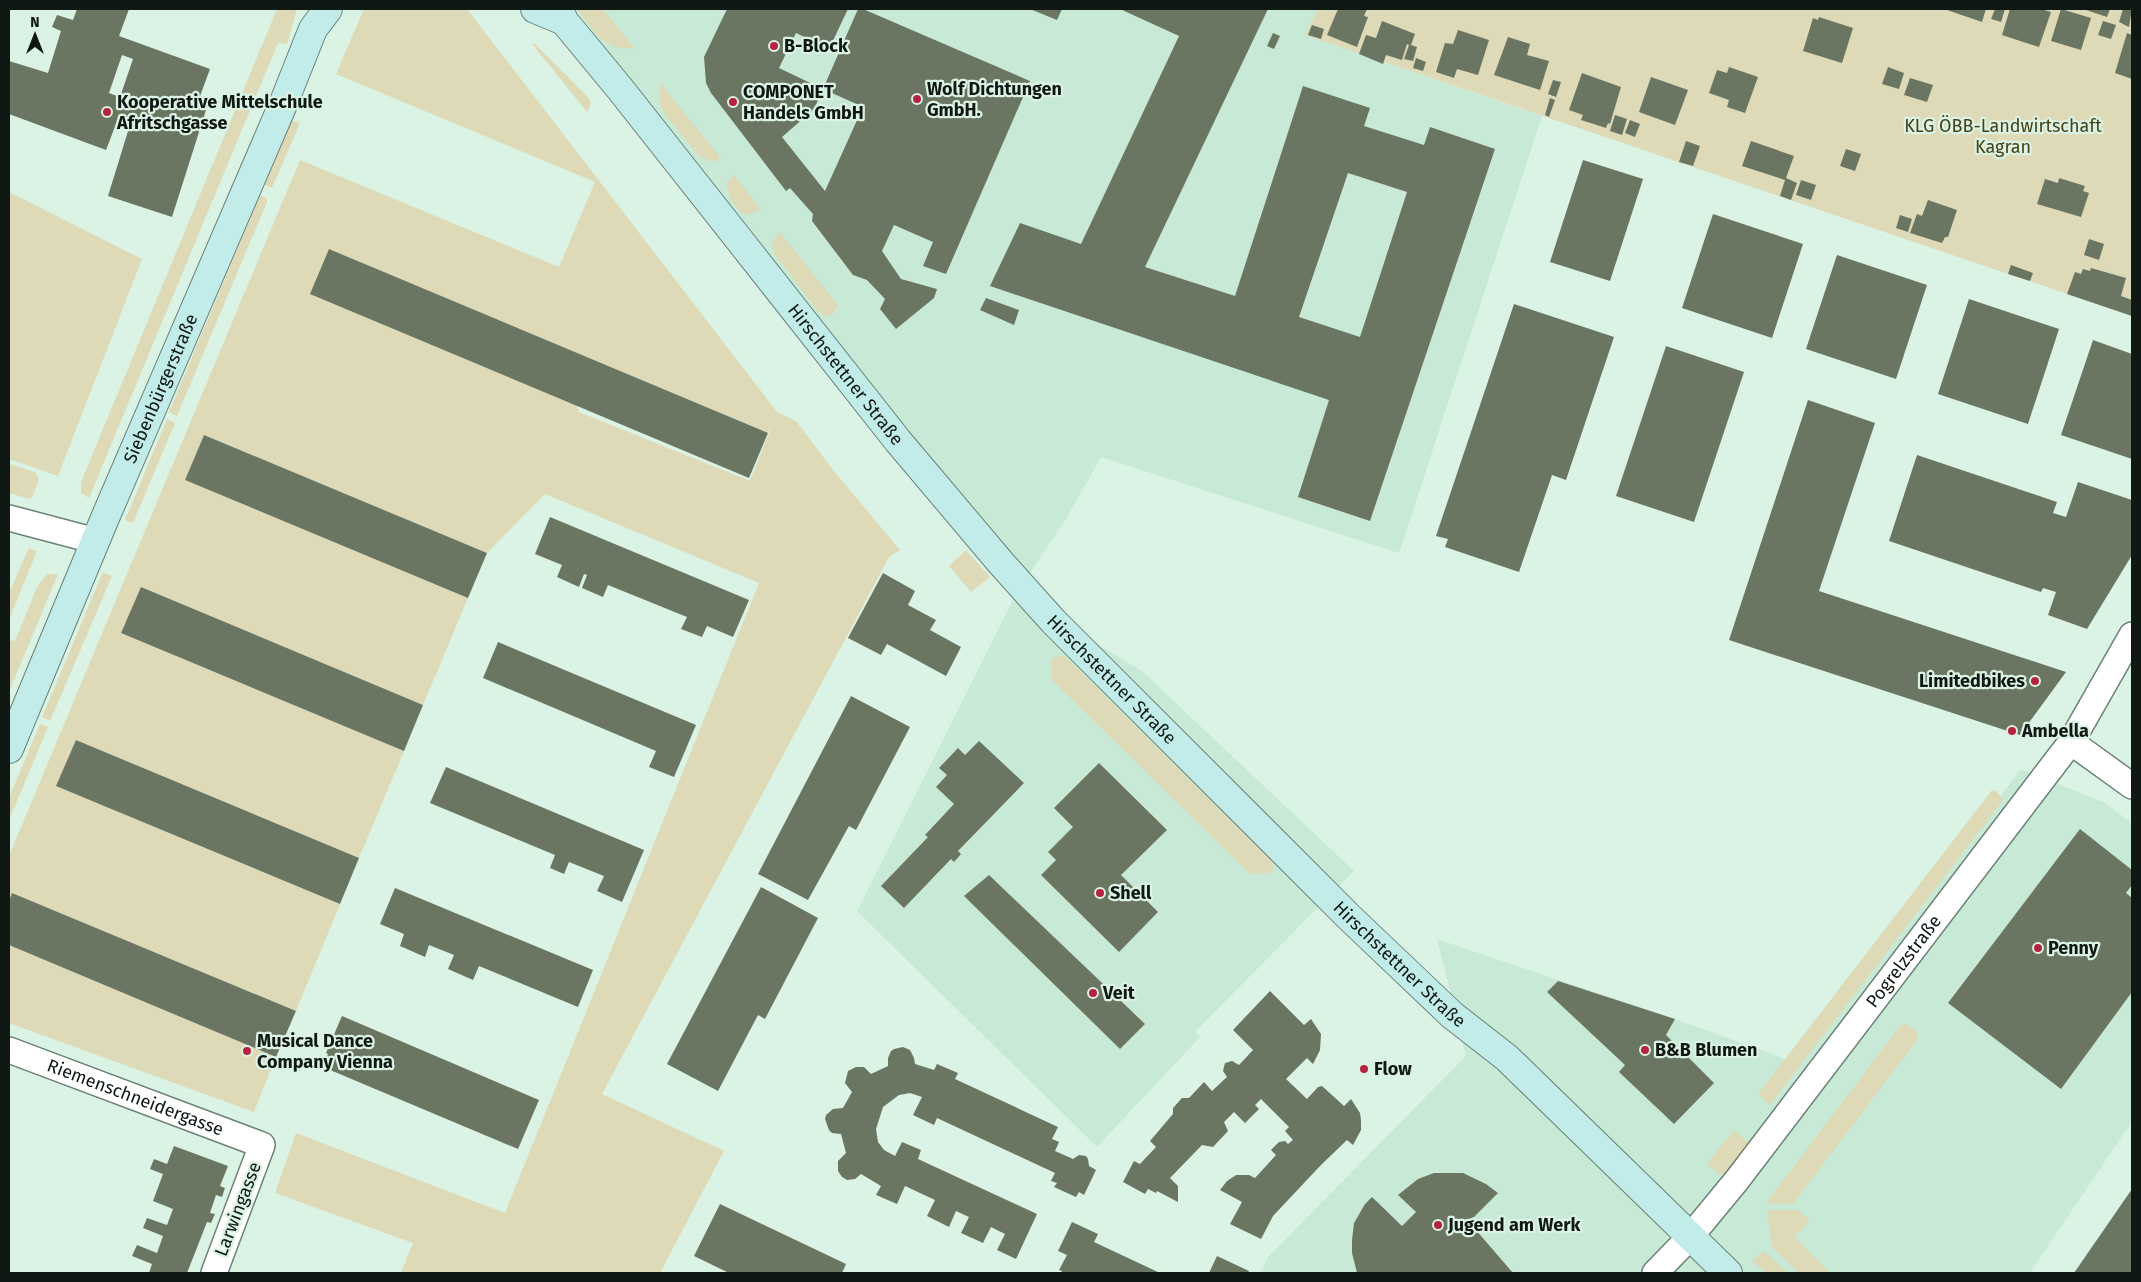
<svg xmlns="http://www.w3.org/2000/svg" width="2141" height="1282" font-family="'Fira Sans',sans-serif">
  <style>
    .built { fill: #c8e9d6 }
    .green { fill: #dedab7; fill-rule: evenodd }
    .building { fill: #6b7662; fill-rule: evenodd }
    .lines { fill: none; stroke-linecap: round; stroke-linejoin: round }
    .street-casing { stroke: #6b8275; stroke-width: 28 }
    .secondary-casing { stroke: #6b8275; stroke-width: 30 }
    .street { stroke: #fff; stroke-width: 25 }
    .secondary { stroke: #c1ecea; stroke-width: 28 }
    .poi-dot { fill: #b52340; stroke: #daf3e4; stroke-width: 2 }
    .labels { text-anchor: middle; dominant-baseline: central; stroke-width: 4.5; stroke-linejoin: round; paint-order: stroke }
    .poi-label { font-size: 18px; font-weight: bold; fill: #0f1813; stroke: #daf3e4; text-anchor: start }
    .park-label { font-size: 18px; fill: #474216; stroke: #daf3e4 }
    .street-label { font-size: 18px; fill: #0f1813; stroke: #daf3e4 }
  </style>
  <rect width="100%" height="100%" fill="#daf3e4"/>
  <g class="built">
    <path d="M575 9H1318L1306 35 1542 116 1399 553 1101 457 1066 519 1015 595 1142 671 1354 871 1195 1032 1200 1037 1097 1147 857 911 1015 596Z"/>
    <path d="M2021 769 2105 803 2132 823V1121L2030 1273H1260L1268 1257 1466 1056 1437 939 1675 1019 1799 1064Z"/>
  </g>
  <g class="green">
    <path d="M277 9H297L288 41 286 44 278 43 89 498 81 493V482Z"/>
    <path d="M364 9H467L777 412 796 421 833 470 900 550 889 557 602 1094 724 1151 660 1273H401L413 1243 275 1193 296 1133 505 1213 759 583 545 494 487 553 204 435 185 480 468 598 423 705 141 587 121 633 404 751 359 858 76 740 57 785 340 904 296 1011 12 893 9 901V856L300 160 559 267 595 182 336 74ZM329 249 768 433 773 423 750 481 579 412 577 406Z"/>
    <path d="M577 9H603L634 48C604 52 594 30 577 9Z"/>
    <path d="M1318 9H2132V316L1305 35Z"/>
    <path d="M534 43 589 98 591 104 587 112 533 45Z"/>
    <path d="M660 83 721 158 714 162 700 157 666 116 660 104Z"/>
    <path d="M291 120 300 123 272 188 264 185Z"/>
    <path d="M734 175 761 209 747 215C735 210 727 195 727 182Z"/>
    <path d="M9 192 142 259 58 476 9 459Z"/>
    <path d="M260 195 267 199V202L177 416 169 412Z"/>
    <path d="M780 232 838 305 832 316 823 315 817 310 774 253 772 242Z"/>
    <path d="M167 419 175 423 133 523 125 520Z"/>
    <path d="M9 464 35 472 39 480 32 497 30 499 9 493Z"/>
    <path d="M29 548 37 551 9 620V593Z"/>
    <path d="M966 550 990 577 971 592 949 566Z"/>
    <path d="M103 572 112 576 50 721 42 717Z"/>
    <path d="M47 574H58L9 692V640L15 641 38 585Z"/>
    <path d="M1065 656 1272 862 1273 870 1270 873 1250 874 1052 680 1051 660 1055 657Z"/>
    <path d="M40 724 48 727 9 820V798Z"/>
    <path d="M1992 790 1996 791 2003 800 1770 1105 1759 1095V1093Z"/>
    <path d="M9 945 276 1057 254 1112 9 1023Z"/>
    <path d="M1906 1024 1917 1031V1040L1793 1204 1766 1203 1900 1026Z"/>
    <path d="M1734 1130 1749 1144 1722 1176 1707 1164Z"/>
    <path d="M1767 1210H1798L1810 1221 1794 1237 1830 1273H1799L1772 1247Z"/>
    <path d="M1764 1251 1787 1273H1766L1752 1261Z"/>
  </g>
  <g class="building">
    <path d="M77 9H129L119 36 210 69 196 107 206 110 172 217 108 196 129 128 116 124 106 150 9 114V61L48 73 61 31 52 27 57 15 73 20ZM122 55 133 59 120 97 109 93Z"/>
    <path d="M727 9H848L829 49 796 33 779 68 823 89 858 9H863L1030 81 946 274 923 266 933 242 894 225 882 251 901 279 937 289 934 298 896 329 880 309 885 299 867 280 853 275 812 221 813 214 790 188 786 191 711 93 706 83 704 57ZM823 89 863 107 825 191 782 137 814 109Z"/>
    <path d="M1030 9H1062L1057 20Z"/>
    <path d="M1120 9H1268L1145 267 1235 296 1303 86 1370 108 1364 126 1424 145 1430 127 1495 149 1370 521 1298 497 1329 400 990 286 1020 223 1081 244 1179 36ZM1348 173 1407 192 1360 337 1299 317Z"/>
    <path d="M1338 9H1367L1364 16 1368 17 1357 47 1327 35Z"/>
    <path d="M1948 9H1986L1982 22 1947 10Z"/>
    <path d="M1995 9H2005L2001 22 1991 19Z"/>
    <path d="M2010 9H2041L2051 12 2039 47 2002 35Z"/>
    <path d="M2061 9 2091 18 2081 50 2051 41Z"/>
    <path d="M2083 9H2110L2107 17Z"/>
    <path d="M2123 9H2132L2129 27 2119 22Z"/>
    <path d="M1819 17 1853 28 1842 63 1803 51 1813 18 1818 20Z"/>
    <path d="M1382 21 1415 34 1411 45 1417 47 1413 61 1404 59 1409 45 1407 44 1402 60 1386 55 1383 64 1359 54 1366 35 1376 38Z"/>
    <path d="M2103 21 2116 25 2111 39 2098 35Z"/>
    <path d="M1312 25 1324 29 1321 39 1308 35Z"/>
    <path d="M1458 30 1489 40 1478 75 1457 69 1454 78 1436 72 1445 43 1453 44Z"/>
    <path d="M1273 33 1280 36 1274 49 1267 46Z"/>
    <path d="M2127 33 2132 35V79L2115 73Z"/>
    <path d="M1508 37 1530 44 1527 55 1549 61 1540 90 1494 75Z"/>
    <path d="M1416 58 1426 62 1423 71 1413 68Z"/>
    <path d="M1729 67 1758 77 1745 113 1727 107 1729 100 1709 93 1717 70 1727 73Z"/>
    <path d="M1888 67 1904 73 1899 89 1882 84Z"/>
    <path d="M1582 73 1621 87 1610 124 1608 123 1606 128 1581 120 1583 115 1569 110Z"/>
    <path d="M1651 77 1688 90 1675 125 1639 112Z"/>
    <path d="M1910 78 1933 85 1927 102 1904 95Z"/>
    <path d="M1553 80 1561 82 1556 97 1548 94Z"/>
    <path d="M1550 98 1555 100 1549 117 1545 115Z"/>
    <path d="M1615 115 1627 119 1622 135 1610 131Z"/>
    <path d="M1630 120 1640 124 1635 137 1625 133Z"/>
    <path d="M1686 141 1700 146 1693 166 1679 162Z"/>
    <path d="M1751 141 1794 156 1786 178 1797 183 1791 200 1780 196 1785 180 1742 166Z"/>
    <path d="M1846 149 1861 154 1855 171 1840 166Z"/>
    <path d="M1583 160 1643 179 1610 281 1550 262Z"/>
    <path d="M2059 178 2085 186 2083 191 2089 193 2081 217 2037 204 2045 179 2058 183Z"/>
    <path d="M1801 180 1816 185 1811 200 1796 195Z"/>
    <path d="M1928 200 1957 210 1948 237H1945L1942 243 1910 233 1917 214 1922 216Z"/>
    <path d="M1713 214 1803 244 1772 338 1682 308Z"/>
    <path d="M1900 215 1912 219 1908 232 1896 228Z"/>
    <path d="M2089 239 2104 244 2099 260 2084 255Z"/>
    <path d="M329 249 768 433 749 478 310 294Z"/>
    <path d="M1837 255 1927 285 1896 379 1806 349Z"/>
    <path d="M2011 265 2033 273 2030 281 2008 274Z"/>
    <path d="M2091 268 2126 278 2121 296 2132 300V316L2067 294 2075 272 2081 274 2083 269 2090 271Z"/>
    <path d="M986 298 1019 310 1014 325 980 310Z"/>
    <path d="M1969 299 2059 329 2028 424 1938 394Z"/>
    <path d="M1514 304 1614 337 1566 480 1552 475 1519 572 1445 547 1448 539 1436 536Z"/>
    <path d="M2093 340 2132 354V459L2061 435Z"/>
    <path d="M1666 346 1744 372 1694 522 1616 496Z"/>
    <path d="M1808 400 1875 423 1819 591 2066 672 2020 735 1729 640Z"/>
    <path d="M204 435 487 553 468 598 185 480Z"/>
    <path d="M1917 455 2057 502 2053 513 2066 517 2078 482 2132 500V555L2087 629 2048 615 2056 592 2043 588 2041 592 1889 541Z"/>
    <path d="M550 517 749 600 733 637 707 626 702 637 681 629 687 617 608 585 603 597 582 588 587 575 584 574 579 587 557 577 562 565 535 554Z"/>
    <path d="M883 573 915 591 908 605 936 620 930 630 961 647 946 676 887 644 881 655 848 638Z"/>
    <path d="M141 587 423 705 404 751 121 633Z"/>
    <path d="M498 642 696 725 674 777 649 767 656 751 483 678Z"/>
    <path d="M851 696 910 727 856 830 849 826 808 900 758 874Z"/>
    <path d="M76 740 359 858 340 904 56 786Z"/>
    <path d="M979 741 1024 783 958 851 961 854 954 862 951 859 904 908 881 886 928 837 925 835 954 804 936 787 947 775 939 768 958 748 965 755Z"/>
    <path d="M1099 763 1167 830 1121 875 1158 912 1119 952 1041 875 1056 860 1048 852 1073 827 1054 808Z"/>
    <path d="M446 767 644 850 622 902 597 891 604 876 569 862 564 874 550 868 555 855 430 803Z"/>
    <path d="M2080 829 2132 870V885L2126 893 2132 898V992L2061 1089 1948 1003Z"/>
    <path d="M989 875 1145 1024 1120 1049 964 896Z"/>
    <path d="M761 887 818 918 765 1019 758 1015 718 1091 667 1064Z"/>
    <path d="M395 888 593 970 578 1007 479 966 473 980 448 969 454 955 429 945 425 957 400 946 404 934 380 924Z"/>
    <path d="M12 893 296 1011 276 1057 9 945V901Z"/>
    <path d="M1558 981 1675 1019 1666 1035 1714 1083 1674 1124 1619 1072 1625 1065 1547 992Z"/>
    <path d="M1270 991 1304 1025 1311 1019 1321 1034 1320 1050 1313 1064 1307 1058 1286 1079 1307 1099 1318 1087 1322 1086 1344 1106 1351 1099 1360 1113 1361 1120V1130L1353 1145 1347 1140 1321 1165 1273 1216 1261 1239 1230 1224 1242 1202 1220 1190 1227 1181 1236 1175H1249L1255 1178 1276 1155 1271 1150 1279 1142 1285 1141 1288 1144 1293 1140 1285 1131 1289 1127 1261 1099 1255 1105 1259 1109 1245 1123 1234 1112 1224 1122 1228 1131 1213 1147 1202 1145 1170 1178 1178 1186V1202L1157 1191 1156 1193 1148 1189 1145 1194 1123 1182 1134 1161 1140 1164 1156 1147 1150 1141 1173 1114V1108L1182 1098H1189L1204 1082 1212 1091 1227 1077 1223 1071 1225 1063 1232 1061 1239 1065 1253 1050 1233 1030Z"/>
    <path d="M342 1016 539 1100 518 1149 323 1067 328 1054 326 1053Z"/>
    <path d="M903 1047 910 1050 914 1058 915 1064 934 1070 937 1064 958 1073 955 1079 1058 1127 1052 1139 1059 1142 1055 1151 1073 1159 1079 1155 1086 1156 1088 1159 1089 1166 1096 1170 1084 1195 1079 1192 1076 1197 1054 1187 1057 1183 1051 1181 1055 1173 937 1118 934 1125 913 1115 922 1097 910 1093 899 1095 883 1107 876 1129 878 1142 884 1150 895 1156 902 1142 921 1150 918 1159 1037 1214 1016 1259 997 1250 1005 1234 991 1227 983 1243 961 1233 969 1217 956 1211 949 1227 927 1216 935 1200 905 1186 897 1204 876 1195 881 1186 861 1174 855 1179 847 1180 842 1177 838 1171V1161L846 1153 841 1134 832 1133 829 1130 825 1119 826 1115 833 1109 843 1108 852 1092 845 1083 848 1071 856 1067H864L871 1074 888 1066V1058L891 1051 894 1049Z"/>
    <path d="M174 1146 228 1166 220 1186 225 1188 222 1197 216 1195 210 1213 215 1214 211 1223 207 1222 187 1273H149L152 1264 132 1256 137 1245 157 1253 163 1236 143 1228 147 1218 167 1225 173 1209 153 1201 163 1174 150 1169 154 1159 167 1164Z"/>
    <path d="M1434 1173H1463L1486 1184 1498 1193 1469 1222 1513 1273H1357L1352 1253V1240L1354 1223 1365 1204 1372 1197 1402 1226 1416 1212 1398 1195 1418 1179Z"/>
    <path d="M2132 1189V1273H2074Z"/>
    <path d="M720 1204 846 1264 842 1273H729L694 1256Z"/>
    <path d="M1072 1222 1098 1234 1094 1242 1160 1273H1061L1062 1271 1059 1270 1067 1255 1058 1251Z"/>
    <path d="M1217 1256 1249 1271 1248 1273H1209Z"/>
  </g>
  <g class="lines">
    <g class="street-casing">
      <g id="street">
        <path d="M9 518 96 541"/>
        <path d="M2071 742 2132 786"/>
        <path id="s1" d="M9 1050 262 1145 214 1273"/>
        <path id="s2" d="M1655 1273 1690 1237 1737 1180 2048 772 2071 742 2132 635"/>
      </g>
    </g>
    <g class="secondary-casing">
      <g id="secondary">
        <path d="M535 9 564 21"/>
        <path id="s3" d="M559 9 564 21 621 90 898 441 1001 563 1054 622 1349 917 1452 1015 1507 1058 1728 1273"/>
        <path id="s4" d="M9 749 105 518 284 102 313 29 328 9"/>
      </g>
    </g>
    <use href="#street" class="street"/>
    <use href="#secondary" class="secondary"/>
  </g>
  <g class="poi-dot">
    <circle cx="774" cy="46" r="5"/>
    <circle cx="917" cy="99" r="5"/>
    <circle cx="733" cy="102" r="5"/>
    <circle cx="107" cy="112" r="5"/>
    <circle cx="2035" cy="681" r="5"/>
    <circle cx="2012" cy="731" r="5"/>
    <circle cx="1100" cy="893" r="5"/>
    <circle cx="2038" cy="948" r="5"/>
    <circle cx="1093" cy="993" r="5"/>
    <circle cx="1645" cy="1050" r="5"/>
    <circle cx="247" cy="1051" r="5"/>
    <circle cx="1364" cy="1069" r="5"/>
    <circle cx="1438" cy="1225" r="5"/>
  </g>
  <g class="labels">
    <g class="poi-label">
      <text x="784" y="46">B-Block</text>
      <text x="927" y="89">Wolf Dichtungen<tspan x="927" dy="21">GmbH.</tspan></text>
      <text x="743" y="92">COMPONET<tspan x="743" dy="21">Handels GmbH</tspan></text>
      <text x="117" y="102">Kooperative Mittelschule<tspan x="117" dy="21">Afritschgasse</tspan></text>
      <text x="2025" y="681" text-anchor="end">Limitedbikes</text>
      <text x="2022" y="731">Ambella</text>
      <text x="1110" y="893">Shell</text>
      <text x="2048" y="948">Penny</text>
      <text x="1103" y="993">Veit</text>
      <text x="257" y="1041">Musical Dance<tspan x="257" dy="21">Company Vienna</tspan></text>
      <text x="1655" y="1050">B&amp;B Blumen</text>
      <text x="1374" y="1069">Flow</text>
      <text x="1448" y="1225">Jugend am Werk</text>
    </g>
    <g class="park-label">
      <text x="2003" y="126">KLG ÖBB-Landwirtschaft<tspan x="2003" dy="21">Kagran</tspan></text>
    </g>
    <g class="street-label">
      <text stroke="none"><textPath href="#s3" startOffset="465">Hirschstettner Straße</textPath></text>
      <text stroke="none"><textPath href="#s4" startOffset="391">Siebenbürgerstraße</textPath></text>
      <text stroke="none"><textPath href="#s3" startOffset="870">Hirschstettner Straße</textPath></text>
      <text stroke="none"><textPath href="#s2" startOffset="399">Pogrelzstraße</textPath></text>
      <text stroke="none"><textPath href="#s3" startOffset="1275">Hirschstettner Straße</textPath></text>
      <text stroke="none"><textPath href="#s1" startOffset="135">Riemenschneidergasse</textPath></text>
      <text transform="translate(238 1209) rotate(-69)">Larwingasse</text>
    </g>
  </g>
  <rect width="2141" height="1282" fill="none" stroke="#0f1813" stroke-width="20"/>
  <g transform="translate(35 35)" stroke="#daf3e4" stroke-width="4" paint-order="stroke">
  <path d="M0-4L9 19L0 12L-9 19Z" fill="#0f1813"/>
  <text y="-8" font-size="14" font-weight="bold" text-anchor="middle" fill="#0f1813">N</text>
  </g>
</svg>
